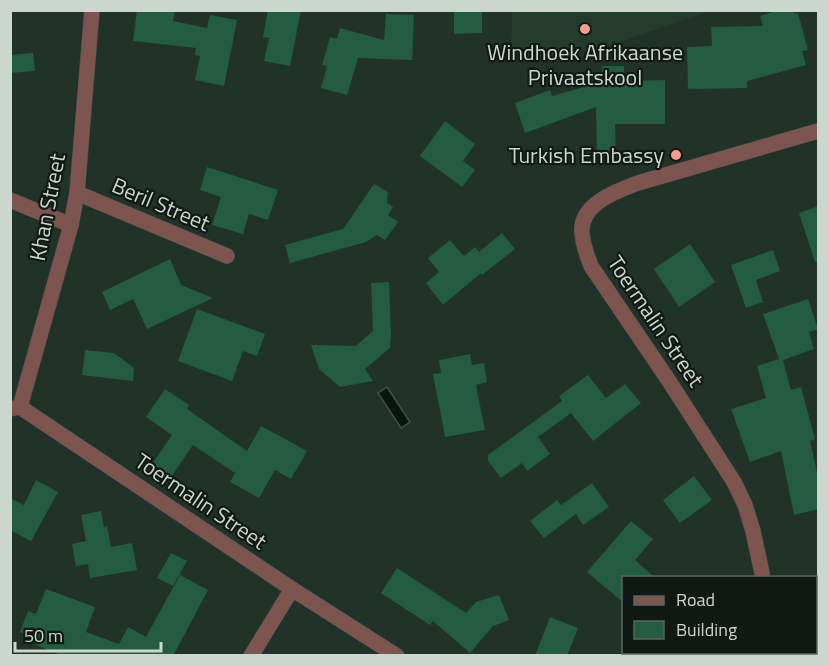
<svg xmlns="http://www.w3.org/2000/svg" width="829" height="666" font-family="'Titillium Web',sans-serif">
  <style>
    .built { fill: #233c2e }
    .water { fill: #08160f; stroke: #425049; stroke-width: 1.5 }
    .building { fill: #235c40 }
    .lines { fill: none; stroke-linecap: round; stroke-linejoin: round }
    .street-casing { stroke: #405047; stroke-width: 16 }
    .street { stroke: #7e544e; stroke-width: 15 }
    .poi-dot { fill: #f59c91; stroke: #111914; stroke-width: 2 }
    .labels { text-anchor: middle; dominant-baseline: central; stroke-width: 4.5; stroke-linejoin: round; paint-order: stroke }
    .poi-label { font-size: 22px; fill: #cbd6cf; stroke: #111914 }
    .street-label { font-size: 22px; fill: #cbd6cf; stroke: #111914 }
  </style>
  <rect width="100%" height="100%" fill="#213329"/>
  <path class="built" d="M512 11V10L710 11 606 47 511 63Z"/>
  <path class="water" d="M387 387 410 422 401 428 378 393Z"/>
  <g class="building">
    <path d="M137 10H175L173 21 207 28 210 15 237 20 224 86 195 80 200 56 195 55 196 48 133 41Z"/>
    <path d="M268 10H301L290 66 264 61 269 38 263 37Z"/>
    <path d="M454 10H482V33L454 34Z"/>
    <path d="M779 10H793L794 14 798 13 808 50 802 51 806 65 747 81V88L688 89 687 47 712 46 711 27 763 26 760 16Z"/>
    <path d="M386 14 414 15 412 60 358 58 347 95 321 88 327 66 322 65 330 37 337 39 340 28 384 40Z"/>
    <path d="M33 53 35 71 10 73V55Z"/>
    <path d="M602 66H624V81L665 80V124H615L616 156H597L596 107 525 133 515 103 550 90 552 96 602 82Z"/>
    <path d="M445 121 475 144 463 161 475 170 462 187 420 156Z"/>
    <path d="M207 167 278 190 268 220 249 214 243 234 212 225 221 197 200 190Z"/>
    <path d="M374 184 388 192 387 203 393 207 388 215 398 222 385 240 377 235 366 242 290 263 285 245 343 229Z"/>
    <path d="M819 206V262H815L799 213Z"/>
    <path d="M502 233 515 249 482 275 481 273 443 305 426 283 439 272 428 258 450 240 464 256 475 247 479 252Z"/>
    <path d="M690 244 715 282 679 307 654 269Z"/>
    <path d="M773 250 780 271 756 280 763 302 746 308 731 265Z"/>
    <path d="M170 259 181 285 213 298 147 329 133 299 110 310 102 292Z"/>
    <path d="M389 282 391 334 390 348 365 369 373 381 340 387 319 369 311 345 356 346 373 331 371 283Z"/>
    <path d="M808 299 818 329 809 332 814 349 783 360 791 390 801 387 815 439 810 441 819 482V509L794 515 781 451 750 462 731 409 766 398 757 366 779 359 763 314Z"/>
    <path d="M197 309 265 334 257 356 243 351 232 381 178 361Z"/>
    <path d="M85 350 114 353 134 368 133 381 82 375Z"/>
    <path d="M470 354 472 365 484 363 487 382 476 385 485 430 445 437 433 374 441 373 439 360Z"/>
    <path d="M588 375 606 398 625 384 641 403 593 441 571 413 538 437 550 454 527 471 522 463 501 478 488 461V455L562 401 559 396Z"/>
    <path d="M165 389 189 405 187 409 247 451 261 426 307 451 291 479 275 470 259 498 230 482 235 473 193 445 171 477 152 464 172 435 146 417Z"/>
    <path d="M694 476 712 500 680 523 663 500Z"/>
    <path d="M36 480 58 492 31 541 10 530V498L24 505Z"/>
    <path d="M592 483 609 507 583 525 576 514 544 538 530 521 557 500 561 505Z"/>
    <path d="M101 511 104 527 107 526 111 547 132 543 137 570 90 578 88 564 76 566 72 544 86 541 81 515Z"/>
    <path d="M631 521 653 539 635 560 655 578H624V603L587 572Z"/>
    <path d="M171 553 187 561 173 586 157 578Z"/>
    <path d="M397 568 466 613 476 602 499 595 509 620 493 626 470 653 433 621 430 625 381 593Z"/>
    <path d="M180 575 208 590 173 656H63L36 645 38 639 20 632 28 611 36 614 46 589 95 607 86 632 119 644 128 627 146 637Z"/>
    <path d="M550 617 578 628 567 656H535Z"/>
  </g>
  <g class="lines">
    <g class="street-casing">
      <g id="street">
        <path d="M77 193 227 256"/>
        <path d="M10 200 71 225"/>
        <path d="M20 407 71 225 77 193 92 10"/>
        <path d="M10 409 20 407 292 589 397 656"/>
        <path d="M762 578V573L753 531 745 505 734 482 669 381 591 266C587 256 583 245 582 233 579 204 617 191 638 183L818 131"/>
        <path d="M251 656 292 589"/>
        <path d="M752 656V652"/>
      </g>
    </g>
    <use href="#street" class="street"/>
  </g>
  <g class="poi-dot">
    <circle cx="585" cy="29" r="6"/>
    <circle cx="676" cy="155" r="6"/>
  </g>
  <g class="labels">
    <g class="poi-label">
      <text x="585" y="52">Windhoek Afrikaanse<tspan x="585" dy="25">Privaatskool</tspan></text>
      <text x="664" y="155" text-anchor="end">Turkish Embassy</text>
    </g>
    <g class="street-label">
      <text transform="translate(161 204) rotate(23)">Beril Street</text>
      <text transform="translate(47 207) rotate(-79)">Khan Street</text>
      <text transform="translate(656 321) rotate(56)">Toermalin Street</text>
      <text transform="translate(201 501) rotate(34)">Toermalin Street</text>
    </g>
  </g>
  <rect width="829" height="666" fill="none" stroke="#cbd6cf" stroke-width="24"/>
  <rect x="622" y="576" width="195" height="78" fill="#111914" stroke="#5b655f" stroke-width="1.5"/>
  <rect x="634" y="596" width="30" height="9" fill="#7e544e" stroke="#5b655f" stroke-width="1.5"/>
  <text x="676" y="606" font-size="18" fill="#cbd6cf">Road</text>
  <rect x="634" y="621" width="30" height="18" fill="#235c40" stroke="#5b655f" stroke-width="1.5"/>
  <text x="676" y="636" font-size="18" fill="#cbd6cf">Building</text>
  <path d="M15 642v9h146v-9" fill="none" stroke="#cbd6cf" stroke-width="3"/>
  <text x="24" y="642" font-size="18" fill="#cbd6cf" stroke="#111914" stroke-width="4.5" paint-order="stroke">50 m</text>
</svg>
